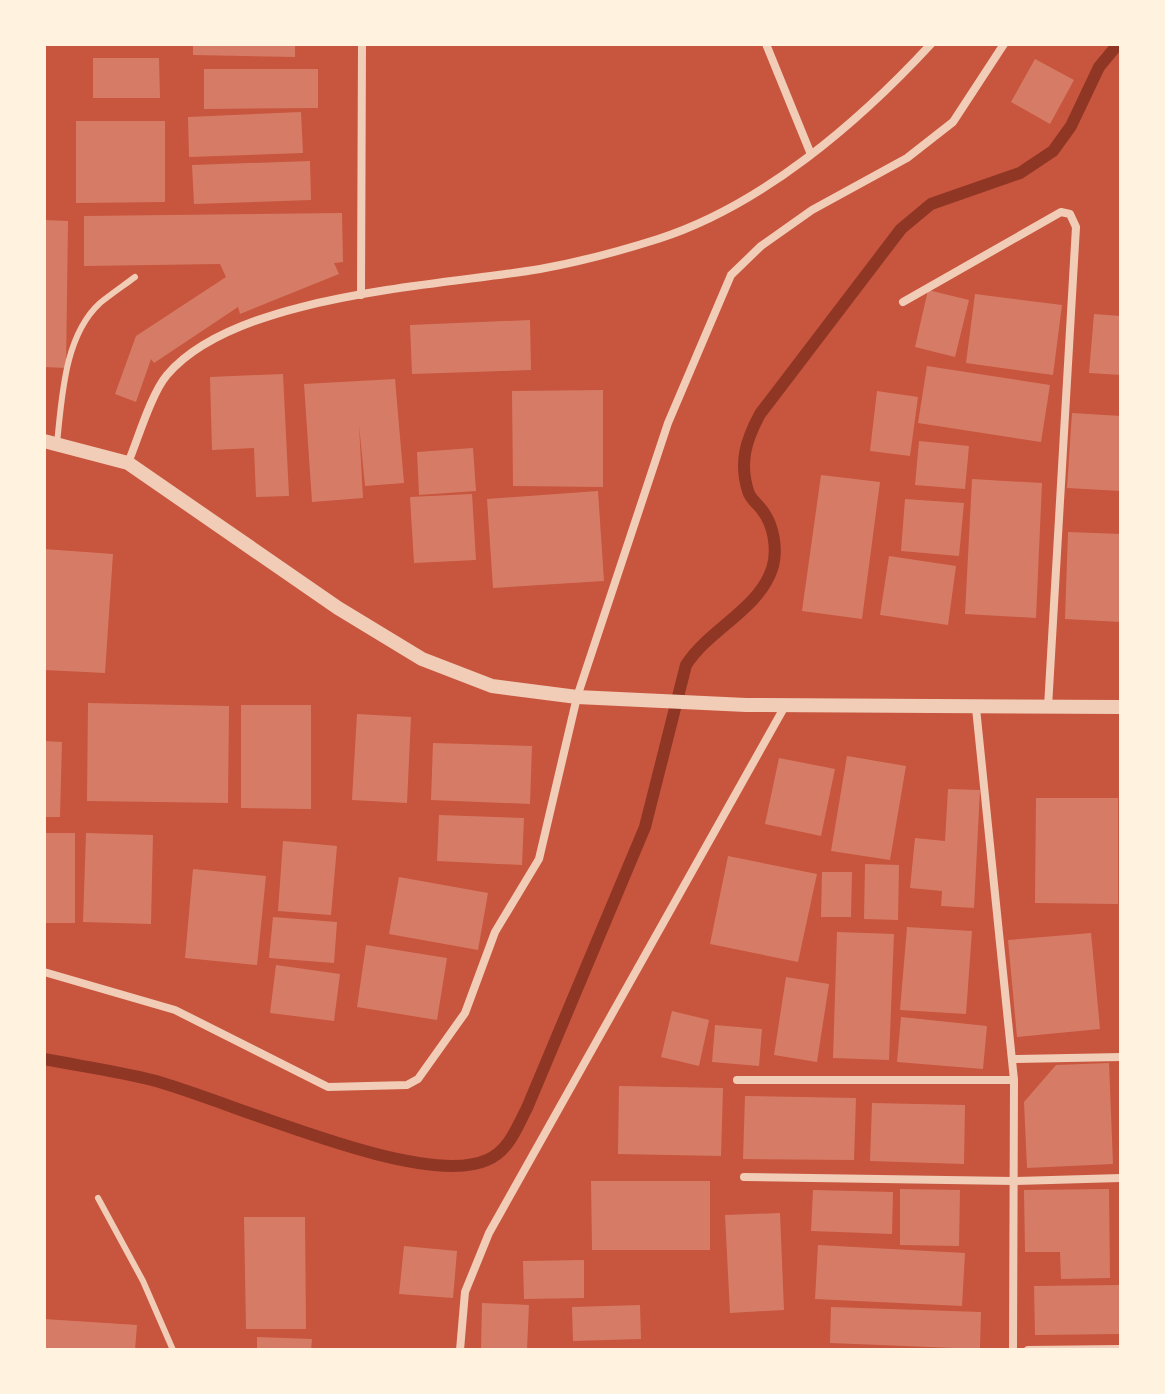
<svg xmlns="http://www.w3.org/2000/svg" width="1165" height="1394" font-family="'PT Serif',serif">
  <style>
    .lines { fill: none; stroke-linecap: round; stroke-linejoin: round }
    .stream { stroke: #8f3625; stroke-width: 12 }
    .building { fill: #d67c66 }
    .service { stroke: #f1ccb7; stroke-width: 6 }
    .minor { stroke: #f1ccb7; stroke-width: 8 }
    .tertiary { stroke: #f1ccb7; stroke-width: 14 }
  </style>
  <rect width="100%" height="100%" fill="#c8553d"/>
  <g class="lines">
    <path class="stream" d="M44 1059C80 1066 117 1071 152 1080 226 1099 421 1190 487 1160 509 1151 517 1127 527 1108L645 827 686 665C709 629 758 610 772 569 778 551 774 525 762 510 758 504 750 499 748 491 739 462 746 440 760 414L901 229 931 204 1020 173 1053 151 1071 126 1099 67 1118 44"/>
  </g>
  <g class="building">
    <path d="M193 44H295V57L193 55Z"/>
    <path d="M93 58H159L160 98H93Z"/>
    <path d="M1035 59 1074 80 1050 124 1011 102Z"/>
    <path d="M204 69H318V108L204 109Z"/>
    <path d="M301 112 303 153 189 157 188 117Z"/>
    <path d="M76 121H165V202L76 203Z"/>
    <path d="M310 161 311 200 194 204 192 165Z"/>
    <path d="M342 213 343 262 334 263 339 274 240 314 238 307 154 363 151 359 136 402 115 394 136 336 226 277 220 264 84 266V216Z"/>
    <path d="M44 220 68 221 66 368 44 367Z"/>
    <path d="M928 290 969 300 955 357 915 347Z"/>
    <path d="M975 294 1062 305 1053 375 966 363Z"/>
    <path d="M1094 314 1121 316V375L1089 373Z"/>
    <path d="M530 320 531 370 412 374 410 325Z"/>
    <path d="M927 366 1050 385 1041 442 918 423Z"/>
    <path d="M283 374 289 496 256 497 254 448 212 450 210 377Z"/>
    <path d="M395 379 404 483 365 486 359 425 363 498 312 502 304 384Z"/>
    <path d="M603 390V487L513 486 512 391Z"/>
    <path d="M877 391 918 397 910 456 870 451Z"/>
    <path d="M1072 413 1121 416V491L1067 488Z"/>
    <path d="M919 441 969 446 965 489 915 485Z"/>
    <path d="M473 448 476 491 419 495 417 452Z"/>
    <path d="M821 475 880 482 862 619 802 611Z"/>
    <path d="M972 479 1042 483 1036 618 965 614Z"/>
    <path d="M598 491 604 581 493 588 487 499Z"/>
    <path d="M472 494 476 560 414 563 410 497Z"/>
    <path d="M905 499 964 503 959 556 901 551Z"/>
    <path d="M1068 532 1121 534V622L1065 619Z"/>
    <path d="M44 549 113 554 105 673 44 670Z"/>
    <path d="M889 556 956 566 948 625 880 615Z"/>
    <path d="M88 703 229 706 228 803 87 801Z"/>
    <path d="M241 705H311V809L241 808Z"/>
    <path d="M357 714 411 717 407 803 352 800Z"/>
    <path d="M44 741 62 742 60 817H44Z"/>
    <path d="M433 743 532 746 530 804 431 800Z"/>
    <path d="M847 756 906 766 890 860 831 851Z"/>
    <path d="M779 758 835 769 821 836 765 824Z"/>
    <path d="M948 789 980 790 974 908 941 906 942 891 910 888 915 838 945 841Z"/>
    <path d="M1036 798H1118V904L1035 903Z"/>
    <path d="M439 815 524 818 522 865 437 861Z"/>
    <rect x="44" y="833" width="31" height="90"/>
    <path d="M86 833 153 835 151 924 83 922Z"/>
    <path d="M283 841 337 846 331 915 278 911Z"/>
    <path d="M728 856 817 874 798 962 710 944Z"/>
    <path d="M865 864 899 865 898 920 864 919Z"/>
    <path d="M193 869 266 876 257 965 185 958Z"/>
    <path d="M822 872H852L851 917H821Z"/>
    <path d="M399 877 488 893 478 950 389 934Z"/>
    <path d="M273 917 337 922 334 963 269 958Z"/>
    <path d="M907 927 972 931 966 1014 900 1010Z"/>
    <path d="M837 932 894 934 889 1060 833 1058Z"/>
    <path d="M1091 933 1100 1029 1017 1037 1008 940Z"/>
    <path d="M366 945 447 958 437 1020 357 1007Z"/>
    <path d="M276 965 340 974 334 1021 270 1013Z"/>
    <path d="M786 977 829 984 817 1062 774 1055Z"/>
    <path d="M672 1011 709 1020 699 1066 661 1057Z"/>
    <path d="M901 1017 987 1026 983 1069 897 1062Z"/>
    <path d="M715 1025 762 1029 759 1066 712 1062Z"/>
    <path d="M1109 1063 1113 1164 1027 1168 1024 1102 1056 1065Z"/>
    <path d="M619 1086 723 1088 721 1156 618 1154Z"/>
    <path d="M745 1096 856 1098 854 1160 743 1159Z"/>
    <path d="M872 1103 965 1105 964 1164 870 1161Z"/>
    <path d="M591 1181H710V1250H592Z"/>
    <path d="M900 1189 960 1190 959 1246 900 1245Z"/>
    <path d="M1109 1189 1110 1278 1061 1279 1060 1252H1025L1024 1190Z"/>
    <path d="M813 1190 893 1192 892 1234 811 1231Z"/>
    <path d="M780 1213 784 1310 730 1313 725 1215Z"/>
    <path d="M244 1217H305L306 1329H246Z"/>
    <path d="M818 1245 965 1253 962 1306 815 1299Z"/>
    <path d="M404 1246 457 1251 453 1298 399 1294Z"/>
    <path d="M584 1260V1298L524 1299 523 1261Z"/>
    <path d="M1121 1285V1334L1035 1335 1034 1286Z"/>
    <path d="M482 1303 529 1305 527 1350H481Z"/>
    <path d="M640 1305 641 1339 573 1341 572 1307Z"/>
    <path d="M831 1307 981 1312 980 1349 830 1343Z"/>
    <path d="M44 1319 137 1325 135 1350H44Z"/>
    <path d="M257 1337 312 1339 311 1350H257Z"/>
  </g>
  <g class="lines">
    <g class="service">
      <path d="M57 443C62 398 64 336 100 303 111 294 123 286 135 277"/>
      <path d="M98 1198 143 1281 173 1350"/>
    </g>
    <g class="minor">
      <path d="M766 44 810 152"/>
      <path d="M361 295 362 44"/>
      <path d="M903 302 1061 212 1070 214 1076 227 1048 707"/>
      <path d="M128 463C138 439 151 394 167 375 236 294 438 286 540 269 579 262 620 251 658 239 761 206 858 123 931 44"/>
      <path d="M976 708 1014 1080 1013 1350"/>
      <path d="M44 972 175 1010 328 1087 407 1085 418 1079 465 1013 495 932 539 859 577 697 668 423 731 275 761 246 812 210 907 158 953 122 1004 44"/>
      <path d="M1012 1059 1121 1057"/>
      <path d="M737 1080H1014"/>
      <path d="M744 1177 1014 1181 1121 1178"/>
      <path d="M460 1350 465 1292 489 1233 785 706"/>
      <path d="M1028 1350 1121 1349"/>
    </g>
    <path class="tertiary" d="M44 441 128 463 338 608 422 659 492 686 577 697 746 705 1121 707"/>
  </g>
  <rect width="1165" height="1394" fill="none" stroke="#fff3e0" stroke-width="92"/>
</svg>
